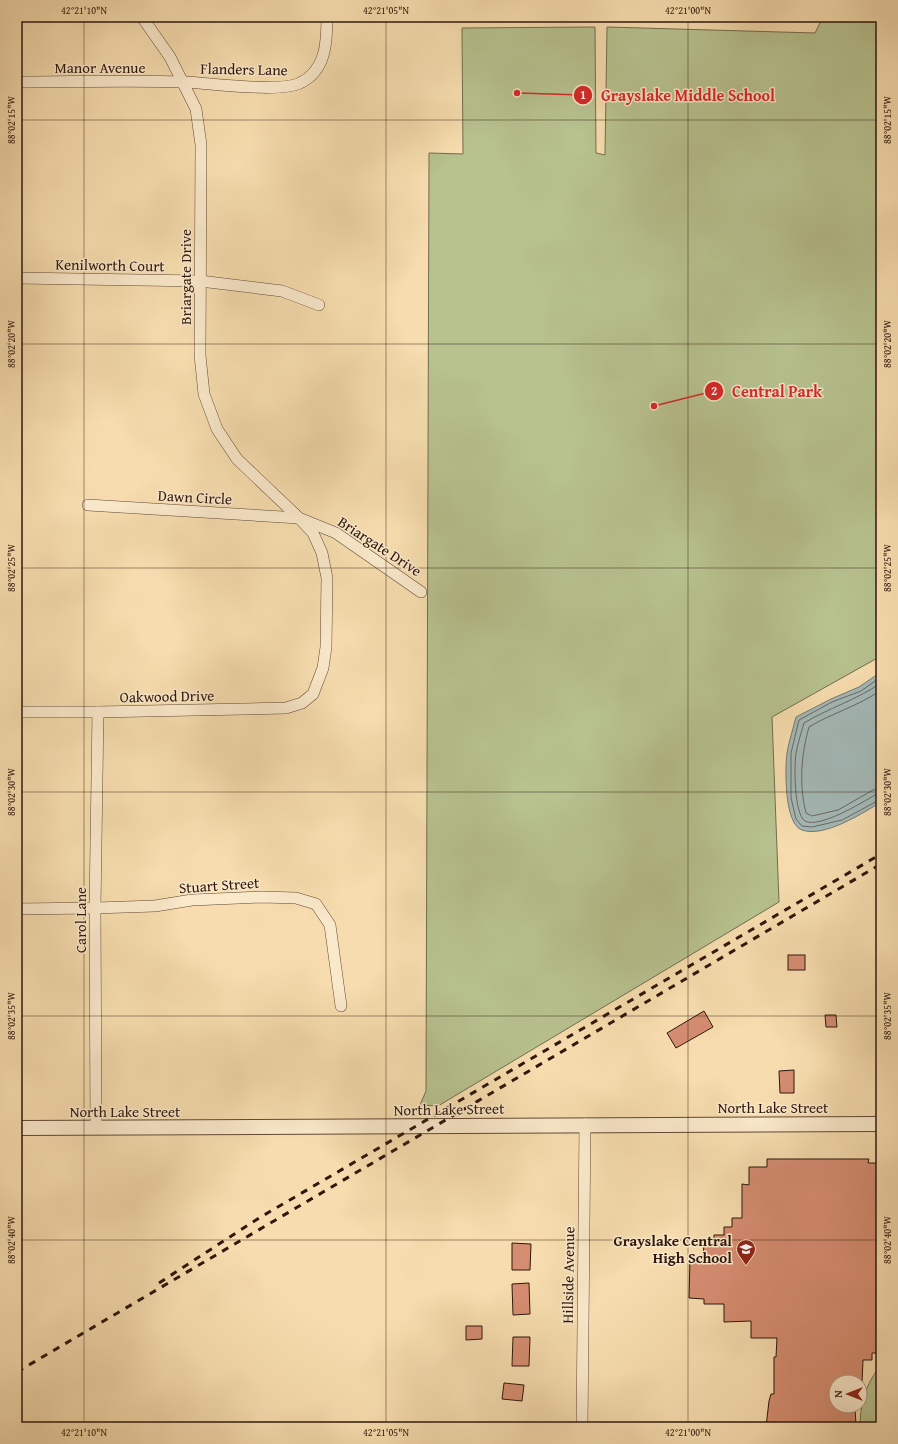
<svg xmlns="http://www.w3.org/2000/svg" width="898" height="1444" font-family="'Gentium Book Plus',serif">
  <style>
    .green { fill: #b7c28f; stroke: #736c4e }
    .water { fill: #a3b8b6; stroke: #757872 }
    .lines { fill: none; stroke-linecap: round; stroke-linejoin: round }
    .shore { stroke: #696861; stroke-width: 1 }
    .building { fill: #d58d71; stroke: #2f170c }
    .minor-casing { stroke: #614834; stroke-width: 12 }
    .tertiary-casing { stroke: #614834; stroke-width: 16 }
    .minor { stroke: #f9e8ca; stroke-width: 11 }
    .tertiary { stroke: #f9e8ca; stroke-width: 14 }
    .rail { stroke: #2f170c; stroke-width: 3; stroke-dasharray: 7 7; stroke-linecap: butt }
    .ticks { fill: none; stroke: #2f170c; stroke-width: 1; stroke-opacity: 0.45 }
    .labels { text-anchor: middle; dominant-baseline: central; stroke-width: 3; stroke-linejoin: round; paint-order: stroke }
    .street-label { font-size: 15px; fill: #2f170c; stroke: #f9e8ca }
    .poi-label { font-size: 15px; font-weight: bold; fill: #2f170c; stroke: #f9e8ca; text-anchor: end }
    .leader { fill: none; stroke: #d62828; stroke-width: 1.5 }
    .callout-dot { fill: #d62828; stroke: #f9e8ca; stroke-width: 1.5 }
    .mark-label { font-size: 12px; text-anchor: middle; font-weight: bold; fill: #fff }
    .callout-label { font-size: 16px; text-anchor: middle; font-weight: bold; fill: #d62828; stroke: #f9e8ca; stroke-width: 3; stroke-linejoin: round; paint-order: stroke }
    .neatline { fill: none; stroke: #2f170c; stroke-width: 1.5 }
    .ticks-label { font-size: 10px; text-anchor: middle; fill: #2f170c }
  </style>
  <rect width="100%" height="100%" fill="#f6dcae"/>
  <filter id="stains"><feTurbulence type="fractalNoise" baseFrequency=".005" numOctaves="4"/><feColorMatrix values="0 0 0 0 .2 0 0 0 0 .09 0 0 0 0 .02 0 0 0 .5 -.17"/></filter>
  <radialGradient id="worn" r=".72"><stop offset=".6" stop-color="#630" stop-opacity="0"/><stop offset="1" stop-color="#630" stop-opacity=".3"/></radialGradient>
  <g class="green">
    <path d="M823 17H881V656L772 717 779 902 438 1106 420 1105 426 1091 429 153 463 154 462 28 595 27 596 153 605 155 607 27 815 33Z"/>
    <path d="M881 1365V1403L878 1414 879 1427H860C860 1404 866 1383 881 1365Z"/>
  </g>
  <path class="water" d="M881 672V802C863 813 824 838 802 830 784 824 785 768 787 753 789 741 793 729 796 717L831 699 859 687Z"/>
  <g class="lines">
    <g class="shore">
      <path d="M881 677 861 691 832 702 799 720 791 753V798L796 819 802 826 812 827 842 820 881 799"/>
      <path d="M881 683C856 700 829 708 804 723 801 733 798 743 796 753 794 765 794 814 805 821 819 829 863 802 875 795L881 794"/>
      <path d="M881 690C859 706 832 713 809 727 801 755 799 785 806 813L812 816 838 810 873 790 881 788"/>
    </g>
  </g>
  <g class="building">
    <rect x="788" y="955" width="17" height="15"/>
    <path d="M704 1011 713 1027 676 1048 667 1033Z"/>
    <path d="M825 1015H836L837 1027H826Z"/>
    <path d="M794 1070V1093H780L779 1071Z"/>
    <path d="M877 1158H881V1273H877V1285H881V1353H872V1360H863L862 1383 836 1382V1406H855L856 1427H766L769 1401 771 1394H774V1357H776L777 1338H751V1321L724 1322V1304H704V1299L689 1298 690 1258H703L704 1243 714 1244V1235H724V1227H732V1218H742V1184L749 1185V1167H767V1159H869L868 1163H877Z"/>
    <path d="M512 1243 531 1244 530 1270H512Z"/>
    <path d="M529 1283 530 1314 513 1315 512 1284Z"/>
    <path d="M466 1326H482V1339L466 1340Z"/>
    <path d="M513 1337H530L529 1366H512Z"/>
    <path d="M504 1383 524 1385 522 1401 502 1399Z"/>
  </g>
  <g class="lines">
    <g class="minor-casing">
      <g id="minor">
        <path d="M17 82C73 82 129 80 185 82 210 83 280 93 300 83 326 71 327 42 327 17"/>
        <path d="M17 278 200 281 282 291 319 305"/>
        <path d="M88 505 299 518 336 533 421 592"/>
        <path d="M17 712H98L286 708 302 703 313 694 323 668 326 647 327 578 322 553 313 533 299 518 237 459 217 429 204 394 200 355 201 145 196 109 170 57 142 17"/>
        <path d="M17 909 95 908 155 906 192 900 262 897 296 898 316 904 330 925 341 1006"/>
        <path d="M96 1128 95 908 98 712"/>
        <path d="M582 1427 585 1124"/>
      </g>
    </g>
    <g class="tertiary-casing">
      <path id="tertiary" d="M17 1128 881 1124"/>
    </g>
    <use href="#minor" class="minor"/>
    <use href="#tertiary" class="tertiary"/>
    <g class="rail">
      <path d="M159 1283 259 1218 881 854"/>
      <path d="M17 1372 881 864"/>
    </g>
  </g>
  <path class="ticks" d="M84 17V1427M386 17V1427M688 17V1427M17 120H881M17 344H881M17 568H881M17 792H881M17 1016H881M17 1240H881"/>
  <defs>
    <g id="school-pin" transform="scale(1)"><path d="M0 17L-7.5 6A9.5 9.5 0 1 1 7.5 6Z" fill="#8f2418" stroke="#f9e8ca"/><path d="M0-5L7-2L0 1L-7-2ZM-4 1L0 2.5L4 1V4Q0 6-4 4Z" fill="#fff"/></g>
  </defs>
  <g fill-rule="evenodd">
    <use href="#school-pin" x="746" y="1249"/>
  </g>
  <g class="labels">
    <g class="street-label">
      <text x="100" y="67">Manor Avenue</text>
      <text transform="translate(244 69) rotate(1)">Flanders Lane</text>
      <text transform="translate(110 265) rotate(1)">Kenilworth Court</text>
      <text transform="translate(185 277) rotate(-90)">Briargate Drive</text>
      <text transform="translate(195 497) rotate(3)">Dawn Circle</text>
      <text transform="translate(380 546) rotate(33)">Briargate Drive</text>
      <text transform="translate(167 696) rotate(-1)">Oakwood Drive</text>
      <text transform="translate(219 885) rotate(-4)">Stuart Street</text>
      <text transform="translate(80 920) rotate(-90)">Carol Lane</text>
      <text x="773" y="1107">North Lake Street</text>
      <text transform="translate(449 1109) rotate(-1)">North Lake Street</text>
      <text x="125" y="1111">North Lake Street</text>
      <text transform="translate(568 1275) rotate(-89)">Hillside Avenue</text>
    </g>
    <g class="poi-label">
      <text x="732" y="1240">Grayslake Central<tspan x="732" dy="17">High School</tspan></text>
    </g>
  </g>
  <path class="leader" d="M517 93L583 95M654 406L714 391"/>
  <g class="callout-dot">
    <circle cx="517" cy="93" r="4"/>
    <circle cx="654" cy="406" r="4"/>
    <circle cx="583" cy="95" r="10"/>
    <circle cx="714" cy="391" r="10"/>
  </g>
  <g class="mark-label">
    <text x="583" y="99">1</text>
    <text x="714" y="395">2</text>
  </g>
  <g class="callout-label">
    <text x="688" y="101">Grayslake Middle School</text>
    <text x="777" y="397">Central Park</text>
  </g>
  <rect width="898" height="1444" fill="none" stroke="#f6dcae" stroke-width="44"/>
  <g transform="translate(848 1394) rotate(270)"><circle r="19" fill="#f9e8ca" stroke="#a8947e"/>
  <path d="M0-3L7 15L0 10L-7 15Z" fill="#8f2418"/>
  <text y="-6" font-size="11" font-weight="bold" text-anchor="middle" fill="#2f170c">N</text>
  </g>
  <rect x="22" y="22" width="854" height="1400" class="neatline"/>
  <g class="ticks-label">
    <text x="84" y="14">42°21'10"N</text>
    <text x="386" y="14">42°21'05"N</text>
    <text x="688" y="14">42°21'00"N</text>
    <text transform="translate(887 120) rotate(-90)" y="4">88°02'15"W</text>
    <text transform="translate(11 120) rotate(-90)" y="4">88°02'15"W</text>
    <text transform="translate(887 344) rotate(-90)" y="4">88°02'20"W</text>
    <text transform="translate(11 344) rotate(-90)" y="4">88°02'20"W</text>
    <text transform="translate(887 568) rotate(-90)" y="4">88°02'25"W</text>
    <text transform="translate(11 568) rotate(-90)" y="4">88°02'25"W</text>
    <text transform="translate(887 792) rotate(-90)" y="4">88°02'30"W</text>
    <text transform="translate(11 792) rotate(-90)" y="4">88°02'30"W</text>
    <text transform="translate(887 1016) rotate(-90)" y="4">88°02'35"W</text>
    <text transform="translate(11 1016) rotate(-90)" y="4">88°02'35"W</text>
    <text transform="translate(11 1240) rotate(-90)" y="4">88°02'40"W</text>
    <text transform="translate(887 1240) rotate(-90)" y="4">88°02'40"W</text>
    <text x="84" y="1436">42°21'10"N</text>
    <text x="386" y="1436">42°21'05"N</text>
    <text x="688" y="1436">42°21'00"N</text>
  </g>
  <rect width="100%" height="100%" filter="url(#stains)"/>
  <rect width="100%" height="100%" fill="url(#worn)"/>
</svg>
